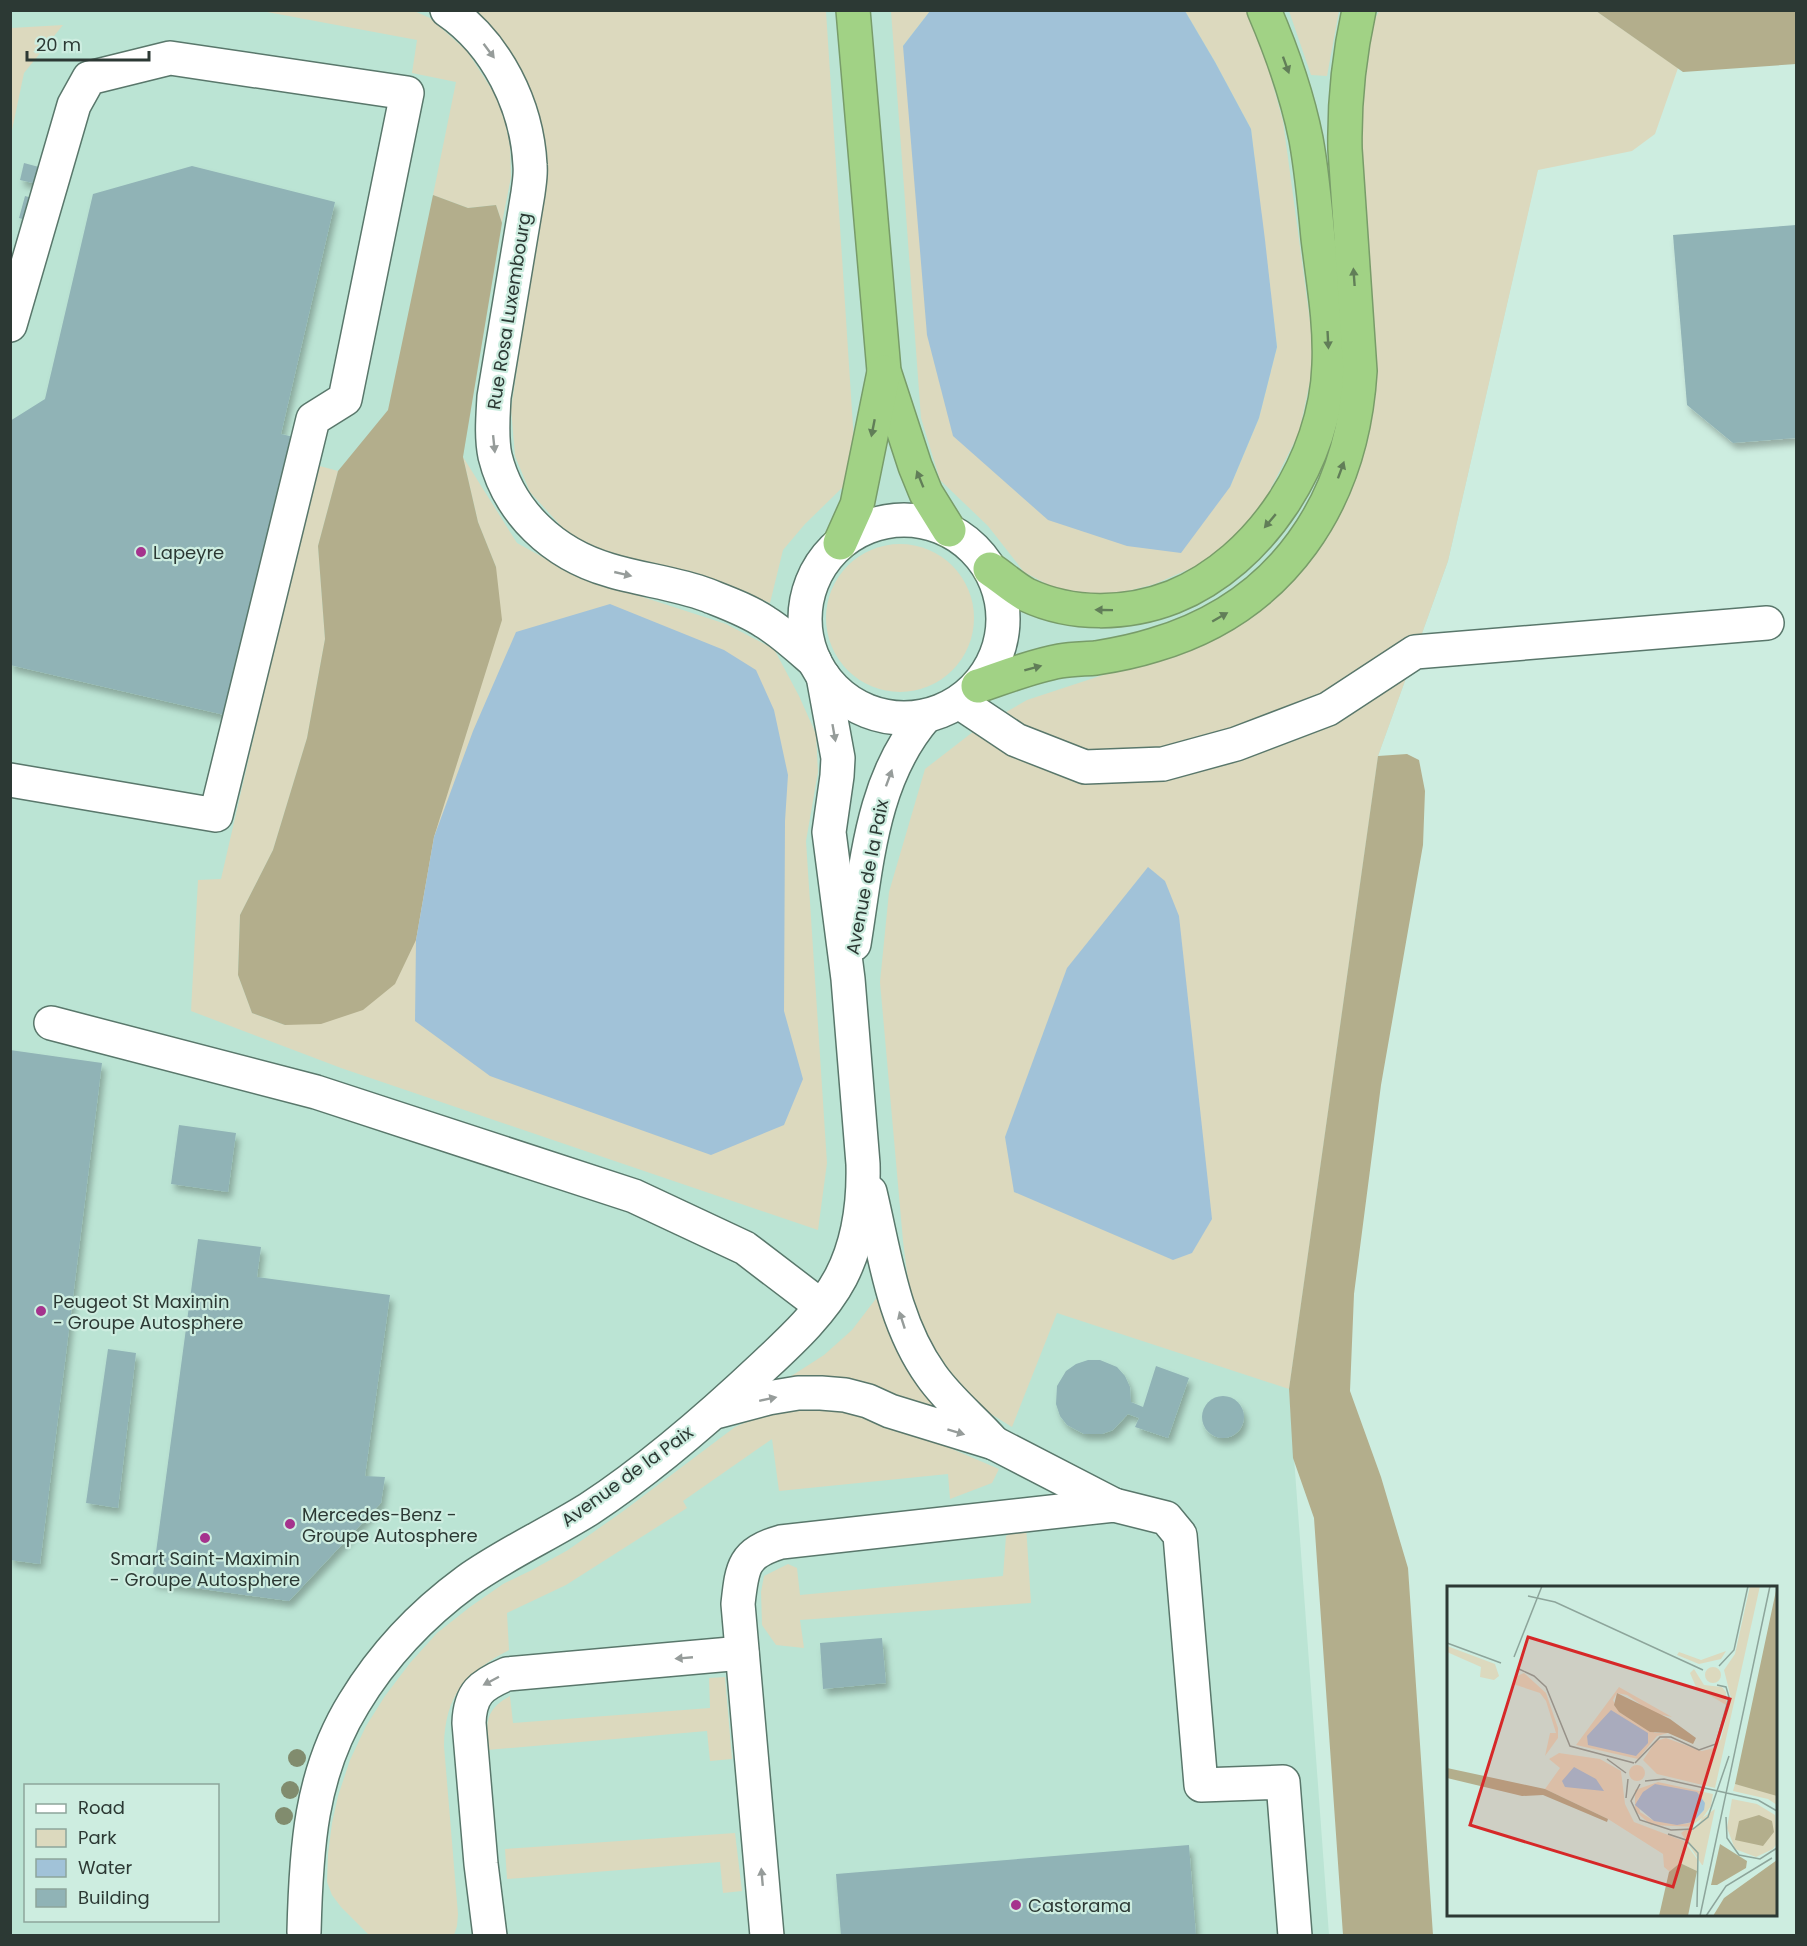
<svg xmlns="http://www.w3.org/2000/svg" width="1807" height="1946" font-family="Poppins,sans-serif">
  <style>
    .built { fill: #bbe4d4; fill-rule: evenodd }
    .green { fill: #dcd9be }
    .forest { fill: #b3ae8c }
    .water { fill: #a1c2d8 }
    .building { fill: #90b3b6; filter: url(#shadow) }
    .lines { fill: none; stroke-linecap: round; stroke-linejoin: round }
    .minor-casing { stroke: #59776b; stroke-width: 36 }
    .highway-casing { stroke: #789c69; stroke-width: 36 }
    .minor { stroke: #fff; stroke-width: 33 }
    .highway { stroke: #a1d285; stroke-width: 33 }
    .tree { fill: #818c6e }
    .oneway { fill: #969c9a }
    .oneway2 { fill: #617e58 }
    .poi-dot { fill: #a5338d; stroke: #cdede0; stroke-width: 2 }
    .labels { text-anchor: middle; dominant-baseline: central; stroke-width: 4.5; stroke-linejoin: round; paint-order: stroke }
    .street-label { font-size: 18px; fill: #2c3934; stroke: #cdede0 }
    .poi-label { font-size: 18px; fill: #2c3934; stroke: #cdede0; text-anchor: start }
    .inset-road { fill: none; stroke: #8da59b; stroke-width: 1.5 }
    .view { fill: #d62828; fill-opacity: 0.15; stroke: #d62828; stroke-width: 3 }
    .inset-edge { fill: none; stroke: #2c3934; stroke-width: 3 }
  </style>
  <defs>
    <filter id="shadow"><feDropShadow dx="3.5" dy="6" stdDeviation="3" flood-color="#0004"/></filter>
  </defs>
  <rect width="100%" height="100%" fill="#cdede0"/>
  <path class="built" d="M11 11H1574L1448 561 1378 756 1289 1389 1329 1935 11 1936ZM26 1786H218V1920H26Z"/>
  <g class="green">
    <path d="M274 10 414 11 430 18 467 51 502 105 510 146 511 177 502 223 496 205 468 208 433 195 456 82 412 73 417 40 267 12Z"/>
    <path d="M474 11H826L854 442 845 485 805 524 783 550 770 603 729 587 602 556 569 535 530 492 515 456 511 409 545 178 514 60Z"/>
    <path d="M891 11H930L903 46 1230 487 1259 418 1277 347 1251 129 1215 62 1185 11H1247L1265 56 1283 121 1315 358 1299 433 1266 498 1237 535 1203 563 1155 584 1101 598 1054 588 1024 572 988 526 940 480 921 418Z"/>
    <path d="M1289 11H1339L1327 76 1311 75Z"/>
    <path d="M1379 11H1596L1678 68 1655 134 1632 151 1538 170 1448 561 1378 756 1289 1389 1057 1313 1012 1427 978 1406 934 1359 912 1313 903 1241 880 982 889 892 925 769 978 728 1027 700 1115 671 1336 518 1368 440 1370 333 1360 227V97L1371 26Z"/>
    <path d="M63 25 24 73 11 135V28Z"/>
    <path d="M463 457 517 543 575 575 726 624 774 649 799 696 816 734 818 772 806 841 827 1163 818 1230 341 1068 191 1011 198 880 221 879 316 465 338 471 318 546 325 639 307 738 273 850 240 915 238 975 252 1013 285 1025 434 837 496 567 478 522Z"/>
    <circle cx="900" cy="618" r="74"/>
    <path d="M878 1296 961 1424 782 1382 824 1355 852 1330Z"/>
    <path d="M808 1408 838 1409 891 1423 999 1469 992 1483 950 1499 948 1474 779 1491 772 1439 683 1501 687 1508 566 1585 507 1613 509 1650C466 1673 445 1694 444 1746L458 1914 457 1926 454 1935H369L341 1907 332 1895 327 1882 328 1854 332 1823 338 1796 350 1760 366 1726 385 1696 410 1663 437 1633 470 1607 503 1584 532 1570 568 1550 622 1512 735 1427 758 1417Z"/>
    <path d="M1026 1525 1031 1603 800 1620 804 1648 776 1645 762 1625 761 1592 764 1576 788 1564 797 1568 800 1595 1003 1576 1006 1536Z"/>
    <path d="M725 1677 732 1759 710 1761 707 1731 487 1750C487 1723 484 1710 510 1696L513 1723 710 1708 709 1678Z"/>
    <path d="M735 1833 742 1891 723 1893 720 1862 507 1879 505 1849Z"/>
  </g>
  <g class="forest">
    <path d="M1596 11H1796V64L1683 72Z"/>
    <path d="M433 195 468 208 496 205 502 223 463 457 478 522 496 567 502 620 434 837 416 940 395 984 363 1010 321 1024 285 1025 252 1013 238 975 240 915 273 850 307 738 325 639 318 546 338 471 388 410Z"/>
    <path d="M1407 754 1419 760 1425 791 1423 845 1381 1085 1354 1294 1350 1391 1381 1477 1408 1568 1433 1935H1343L1314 1518 1293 1458 1289 1389 1378 756Z"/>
  </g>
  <g class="water">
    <path d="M930 11H1185L1215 62 1251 129 1265 240 1277 347 1259 418 1230 487 1181 553 1127 546 1048 520 953 436 927 335 903 46Z"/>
    <path d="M610 604 724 650 756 670 774 710 788 775 785 821 784 1011 803 1079 784 1125 711 1155 490 1076 415 1021 416 940 434 837 473 731 516 632Z"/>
    <path d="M1148 867 1165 881 1179 916 1212 1219 1192 1253 1173 1260 1014 1192 1005 1137 1067 968Z"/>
  </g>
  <g class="building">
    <path d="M24 163 50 170 46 186 20 180Z"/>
    <path d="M192 166 335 202 281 434 298 438 233 717 10 665V421L45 399 93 194Z"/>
    <path d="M25 196 43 201 36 223 19 218Z"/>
    <path d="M1796 225V438L1733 443 1687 405 1673 235Z"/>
    <path d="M10 1050 102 1063 40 1564 10 1560Z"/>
    <path d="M179 1125 236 1133 228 1192 171 1184Z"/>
    <path d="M198 1239 261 1247 257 1277 390 1295 365 1476 385 1477 381 1503 289 1601 152 1582Z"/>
    <path d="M108 1349 136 1353 118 1508 86 1503Z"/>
    <path d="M1088 1360H1100L1117 1367 1125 1376 1130 1387 1131 1402 1143 1407 1156 1366 1189 1378 1168 1438 1135 1427 1139 1418 1128 1414 1113 1430 1102 1434H1084L1067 1425 1060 1416 1056 1404 1057 1386 1066 1371 1076 1364Z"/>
    <circle cx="1223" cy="1417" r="21"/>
    <path d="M882 1638 886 1683 823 1689 820 1643Z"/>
    <path d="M1189 1845 1196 1936H841L836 1874Z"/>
  </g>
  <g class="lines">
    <g class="minor-casing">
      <g id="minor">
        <path d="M447 10C497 44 527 106 530 165 531 175 529 184 528 193L494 397C493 416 491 437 495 456 509 513 554 554 609 570 641 580 675 583 707 595 727 603 747 610 765 622 783 633 799 648 815 662"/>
        <path d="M10 325 74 105 89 78 170 58 407 93 345 399 313 419 216 815 10 780"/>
        <circle cx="904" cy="619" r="99"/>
        <path d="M959 702 1016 740 1085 767 1163 764 1236 744 1328 709 1415 652 1767 623"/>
        <path d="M854 944C867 865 871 779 926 716"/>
        <path d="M51 1023 316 1092 634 1196 745 1248 821 1306"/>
        <path d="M719 1411 768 1398 798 1393H821L845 1395 868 1401 890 1411 994 1443C974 1420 949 1401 931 1375 893 1322 885 1255 870 1192"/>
        <path d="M994 1443 1114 1505"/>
        <path d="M304 1932C306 1850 310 1774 354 1703 383 1655 422 1614 467 1581 505 1554 549 1534 589 1509 650 1469 712 1415 765 1365 793 1339 823 1311 841 1277 859 1242 864 1203 863 1164L848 979 829 832 837 776 838 758 823 676"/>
        <path d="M490 1936 481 1864 469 1723C470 1693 481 1685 507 1674L742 1653"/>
        <path d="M767 1936 738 1604C742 1567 743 1553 781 1542L1114 1505 1166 1518 1180 1535 1201 1785 1283 1782 1295 1936"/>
      </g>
    </g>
    <g class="highway-casing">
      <g id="highway">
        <path d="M853 10 884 371 915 466 926 493 949 530"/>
        <path d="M840 543 857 505 884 372"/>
        <path d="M990 569C1002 577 1014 588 1027 595 1072 616 1127 615 1173 597 1262 561 1326 459 1329 365 1331 323 1323 280 1318 238 1315 205 1312 172 1306 139 1297 94 1282 52 1264 10"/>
        <path d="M978 686C1005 677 1032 666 1060 661 1072 659 1084 659 1096 658 1115 655 1135 651 1154 645 1283 607 1352 502 1360 371L1345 149C1344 101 1349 56 1359 10"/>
      </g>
    </g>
    <use href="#minor" class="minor"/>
    <use href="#highway" class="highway"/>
  </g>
  <g class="tree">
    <circle cx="297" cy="1758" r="9"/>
    <circle cx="290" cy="1790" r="9"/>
    <circle cx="284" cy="1816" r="9"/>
  </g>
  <defs><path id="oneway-solid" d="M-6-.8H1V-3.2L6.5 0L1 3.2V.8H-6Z" transform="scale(1.5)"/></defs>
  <g class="oneway">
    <use href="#oneway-solid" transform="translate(489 51) rotate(53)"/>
    <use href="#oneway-solid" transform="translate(494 444) rotate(84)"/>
    <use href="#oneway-solid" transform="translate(623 574) rotate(13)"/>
    <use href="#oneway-solid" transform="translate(834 733) rotate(80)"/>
    <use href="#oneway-solid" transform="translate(889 778) rotate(-70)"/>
    <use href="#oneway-solid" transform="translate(902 1320) rotate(-108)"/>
    <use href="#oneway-solid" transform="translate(768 1399) rotate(-12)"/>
    <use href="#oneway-solid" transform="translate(956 1432) rotate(17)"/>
    <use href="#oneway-solid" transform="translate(684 1658) rotate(175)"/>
    <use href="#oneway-solid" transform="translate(491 1681) rotate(152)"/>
    <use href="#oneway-solid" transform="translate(762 1877) rotate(-95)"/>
  </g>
  <g class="oneway2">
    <use href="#oneway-solid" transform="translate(1286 65) rotate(70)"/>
    <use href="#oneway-solid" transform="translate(1354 277) rotate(-94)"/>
    <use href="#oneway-solid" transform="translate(1328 340) rotate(87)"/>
    <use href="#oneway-solid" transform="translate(873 428) rotate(101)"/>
    <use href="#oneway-solid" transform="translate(1341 470) rotate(-70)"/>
    <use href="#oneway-solid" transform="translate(920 479) rotate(-112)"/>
    <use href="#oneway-solid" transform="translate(1270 521) rotate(130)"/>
    <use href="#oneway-solid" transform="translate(1104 610) rotate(-179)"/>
    <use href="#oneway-solid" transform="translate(1220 617) rotate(-30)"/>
    <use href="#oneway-solid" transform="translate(1033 668) rotate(-15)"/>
  </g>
  <g class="poi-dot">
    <circle cx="141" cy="552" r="6"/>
    <circle cx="41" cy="1311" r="6"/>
    <circle cx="290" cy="1524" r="6"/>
    <circle cx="205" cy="1538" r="6"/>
    <circle cx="1016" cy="1905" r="6"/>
  </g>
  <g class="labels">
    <g class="street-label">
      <text transform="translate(509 311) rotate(-81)">Rue Rosa Luxembourg</text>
      <text transform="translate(867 877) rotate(-79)">Avenue de la Paix</text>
      <text transform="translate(627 1476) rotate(-36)">Avenue de la Paix</text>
    </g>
    <g class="poi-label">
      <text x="153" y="552">Lapeyre</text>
      <text x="53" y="1301">Peugeot St Maximin<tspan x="53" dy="21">- Groupe Autosphere</tspan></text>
      <text x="302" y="1514">Mercedes-Benz -<tspan x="302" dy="21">Groupe Autosphere</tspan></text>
      <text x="205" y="1558" text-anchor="middle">Smart Saint-Maximin<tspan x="205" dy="21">- Groupe Autosphere</tspan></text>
      <text x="1028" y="1905">Castorama</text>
    </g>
  </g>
  <g transform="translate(1447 1586)">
    <rect width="330" height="330" fill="#cdede0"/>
    <path d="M303 0H313L268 202 210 188 196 174 209 155 219 152 255 165 267 162 274 153 284 112 277 84 288 68ZM0 60 48 78 52 90 47 94 33 91 34 81 0 66ZM279 65 274 73 252 78 230 69 232 66 254 74ZM258 89a8 8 0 1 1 16 0a8 8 0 1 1-16 0ZM247 83 257 99 275 101 279 106V119L249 101 243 87ZM77 87 99 107 111 142V152L98 170 103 147H109L99 115 93 107 66 98 68 91ZM172 101 225 131 206 127 180 109 170 107 166 114 172 126 208 147H221L210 150 191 173 129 159ZM112 167 153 173 174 185 178 218 187 236 237 255 250 273V285L233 277 223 286 217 281 216 268 161 233 98 203 113 182 102 173ZM182 187a8 8 0 1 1 16 0a8 8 0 1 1-16 0ZM211 196 266 208 264 220 249 241 204 239 188 225V204ZM208 199 257 224 246 236 238 238 207 235 193 226 191 213ZM288 198 325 206 330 210V219L321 213 286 205ZM285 213 310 218 328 229 330 257 326 263 309 271 288 263 280 242ZM268 223 256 279H255L234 247Z" fill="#dcd9be" fill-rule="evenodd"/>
    <path d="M330 0V210L288 198ZM170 107 223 133 249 152 246 158 221 147 203 146 172 126 167 119ZM0 182 98 203 161 233 160 236 96 209 75 210 0 192ZM312 229 325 235 327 246 316 260 288 254 292 235ZM273 258 300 275 299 282 270 299H264ZM330 274V330H266L277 312ZM233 277 250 285 241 330H212L222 286Z" fill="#b3ae8c"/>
    <path d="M164 124 201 147V157L189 170 141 159 140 150ZM127 181 149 193 157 205 118 201 115 195ZM208 198 250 206 258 217 257 224 246 236 230 239 207 235 188 219 196 206Z" fill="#a1c2d8"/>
    <path class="inset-road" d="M81 10 108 16 256 84M0 57 54 77M67 71 95 0M272 80 287 64 301 0M72 83 87 90 99 101 123 160 187 177M160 173 179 187M188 177 213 151H224L252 164 269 158 282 111 279 101 270 99M198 195 217 193 311 214 330 225M193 198 184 215 193 234 224 244 246 243 261 231 282 170M179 212 181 193M279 231 280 252 292 269 313 273 330 262M221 248 239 254 251 267 250 321M253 330 323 0M259 330 279 300 325 272"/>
    <path class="view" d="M81 51 283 113 226 301 23 239Z"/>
    <rect width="330" height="330" class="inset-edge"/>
  </g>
  <rect width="1807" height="1946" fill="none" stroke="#2c3934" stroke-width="24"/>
  <rect x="24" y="1784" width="195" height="138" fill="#cdede0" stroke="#8da59b" stroke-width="1.5"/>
  <rect x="36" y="1804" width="30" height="9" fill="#ffffff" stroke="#8da59b" stroke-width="1.5"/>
  <text x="78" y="1814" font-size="18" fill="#2c3934">Road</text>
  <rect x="36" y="1829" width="30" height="18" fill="#dcd9be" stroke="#8da59b" stroke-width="1.5"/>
  <text x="78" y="1844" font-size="18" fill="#2c3934">Park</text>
  <rect x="36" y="1859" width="30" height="18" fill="#a1c2d8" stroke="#8da59b" stroke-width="1.5"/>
  <text x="78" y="1874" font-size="18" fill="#2c3934">Water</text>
  <rect x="36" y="1889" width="30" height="18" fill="#90b3b6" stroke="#8da59b" stroke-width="1.5"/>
  <text x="78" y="1904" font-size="18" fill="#2c3934">Building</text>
  <path d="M27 51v9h122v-9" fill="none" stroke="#2c3934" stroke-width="3"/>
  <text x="36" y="51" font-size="18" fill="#2c3934" stroke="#cdede0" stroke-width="4.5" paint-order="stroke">20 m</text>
</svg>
